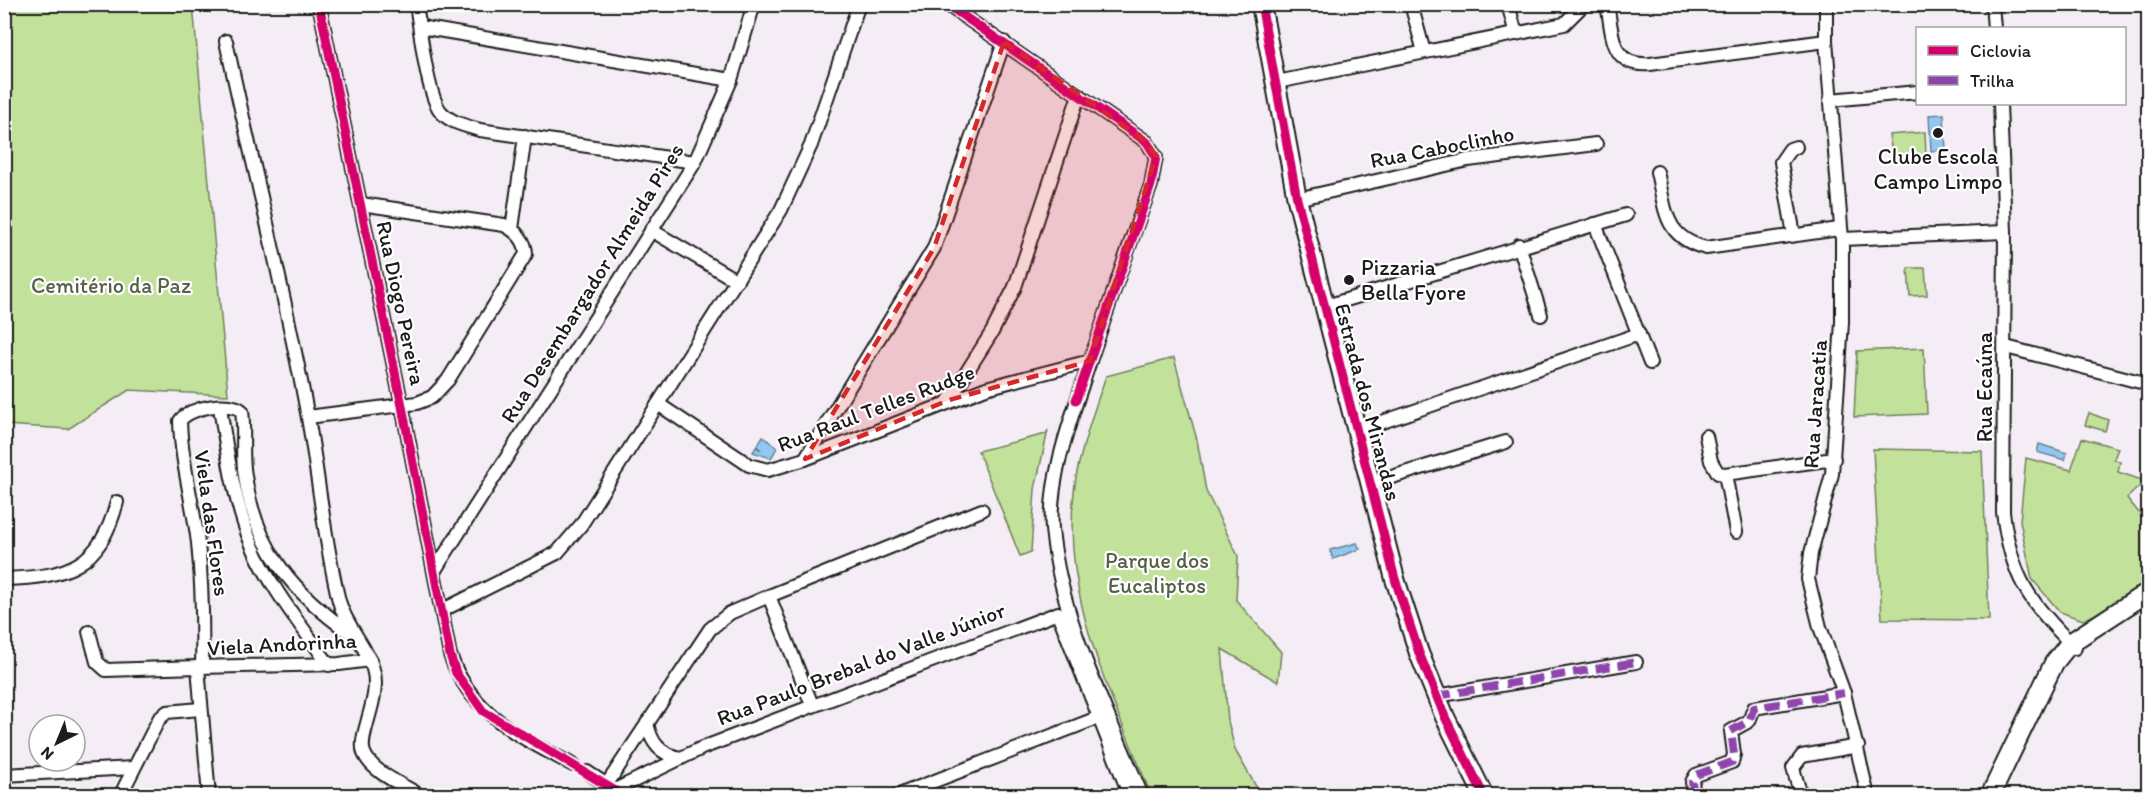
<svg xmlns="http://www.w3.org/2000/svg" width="2153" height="800" font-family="Itim,sans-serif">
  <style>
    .green { fill: #c2e29b; stroke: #6f7f5c; stroke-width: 1.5 }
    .water { fill: #92c8f0; stroke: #63839b; stroke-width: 1.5 }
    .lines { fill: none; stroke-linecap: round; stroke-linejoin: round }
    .street-casing { stroke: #1c1c1c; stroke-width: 16 }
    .secondary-casing { stroke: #1c1c1c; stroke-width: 22 }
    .street { stroke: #fff; stroke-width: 12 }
    .secondary { stroke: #fff; stroke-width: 18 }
    .quiet { stroke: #8e44ad; stroke-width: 8; stroke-dasharray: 15 8; stroke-linecap: butt }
    .cycleway-casing { stroke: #fff; stroke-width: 13 }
    .cycleway { stroke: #d6006c; stroke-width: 9 }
    .marked { fill: #d62828; fill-opacity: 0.2; stroke: #d62828; stroke-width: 4.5; stroke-dasharray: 12 8; stroke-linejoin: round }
    .poi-dot { fill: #1c1c1c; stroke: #fff; stroke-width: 2 }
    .labels { text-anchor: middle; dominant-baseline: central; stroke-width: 4.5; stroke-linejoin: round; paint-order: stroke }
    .street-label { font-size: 22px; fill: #1c1c1c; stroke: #fff }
    .poi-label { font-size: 22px; fill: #1c1c1c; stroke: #fff }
    .park-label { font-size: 22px; fill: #566148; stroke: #fff }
  </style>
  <rect width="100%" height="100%" fill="#f4edf5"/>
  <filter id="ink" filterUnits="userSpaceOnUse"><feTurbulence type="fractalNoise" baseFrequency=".0167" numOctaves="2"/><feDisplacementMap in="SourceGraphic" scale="12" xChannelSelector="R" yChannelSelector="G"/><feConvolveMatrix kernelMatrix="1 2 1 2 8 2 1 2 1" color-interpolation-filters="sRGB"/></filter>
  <g filter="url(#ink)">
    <g class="green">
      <path d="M4 5H193L228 395 129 390 68 429 5 425Z"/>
      <path d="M1925 132 1926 156 1893 158 1889 135Z"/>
      <path d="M1908 268H1925L1927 295 1910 296Z"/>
      <path d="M1924 348 1927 414 1854 417 1857 351Z"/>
      <path d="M1174 358 1197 440 1206 491 1238 556 1236 600 1281 652 1278 682 1222 649 1228 721 1235 750 1261 795H1151C1110 690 1055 588 1077 472 1084 439 1095 407 1106 376Z"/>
      <path d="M2089 413 2108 420 2105 431 2085 425Z"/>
      <path d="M1048 430 1035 489 1031 552 1020 556 978 451 1046 434Z"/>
      <path d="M2082 438 2118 448 2114 459 2120 462 2118 472 2145 481 2127 498 2148 524V582L2116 606 2083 620 2060 612 2032 579 2020 521 2026 458 2071 470Z"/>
      <path d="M1873 449 1982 451 1989 620 1882 619Z"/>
    </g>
    <g class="water">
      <path d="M1944 114 1946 150 1931 151 1929 115Z"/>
      <path d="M763 436 777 448 771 458 753 452 756 447 761 450 757 446Z"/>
      <path d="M2039 444 2067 453 2065 460 2037 452Z"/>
      <path d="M1357 543 1360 549 1333 559 1330 550Z"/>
    </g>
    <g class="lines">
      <g class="street-casing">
        <g id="street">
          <path d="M319 4 402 406 450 655C471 715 520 736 573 765"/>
          <path d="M416 4C420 27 427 98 442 113 452 123 466 126 480 130L695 162"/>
          <path d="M946 4 1147 142 1156 157 1151 185C1130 243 1110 302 1090 361 1074 411 1048 476 1052 529 1061 622 1107 710 1142 796"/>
          <path d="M1411 4 1424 52"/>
          <path d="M1508 4 1516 34"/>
          <path d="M1607 4C1613 35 1610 67 1650 64L1826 41"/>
          <path d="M1826 4V41L1842 239V322L1832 474 1811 553 1808 579 1820 627 1844 693 1868 796"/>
          <path d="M1992 4 1994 28"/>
          <path d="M420 27 731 80"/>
          <path d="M226 41C253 167 285 292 308 418 319 479 324 540 339 601 346 627 367 646 373 669 382 698 357 735 364 753 372 773 404 785 421 796"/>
          <path d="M1277 82 1564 24 1584 4"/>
          <path d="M1830 100 1918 92"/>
          <path d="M2000 104 2005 232 2003 512C2011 578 2029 601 2075 648"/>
          <path d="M1657 172C1666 209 1663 237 1706 248L1839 229"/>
          <path d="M1297 199 1468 160 1596 144"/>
          <path d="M1595 224 1650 363"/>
          <path d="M512 229 525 136"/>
          <path d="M651 230 737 281"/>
          <path d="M1794 235 1781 162 1790 149 1796 147"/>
          <path d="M1842 239 2005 232"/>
          <path d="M1519 245 1541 315"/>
          <path d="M1323 307 1626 215"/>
          <path d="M2006 347 2148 384"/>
          <path d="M949 400 992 332 1015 287 1079 95"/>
          <path d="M658 404 749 465 768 470 805 459 986 388 1090 361"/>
          <path d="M220 407C227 452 234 503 252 545 271 589 302 626 329 665"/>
          <path d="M308 417 417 403 432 397 448 380 526 254C526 241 516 231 504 225L361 204"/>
          <path d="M1356 431 1639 334"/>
          <path d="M1706 436 1711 461 1718 473 1725 474 1834 459"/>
          <path d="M805 459 934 248 1004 42"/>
          <path d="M1725 474 1736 532"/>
          <path d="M1369 484 1506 442"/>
          <path d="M435 570 695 162 731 80 754 4"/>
          <path d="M4 579C68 577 100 567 117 502"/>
          <path d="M769 596 982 510"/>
          <path d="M443 610 557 553 581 525 781 210 811 145 859 4"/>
          <path d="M89 632 97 662 106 670 198 667"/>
          <path d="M202 667C203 625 202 584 198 543 193 502 181 462 180 421 188 407 231 400 242 411 245 432 241 454 245 476 256 550 293 593 353 635"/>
          <path d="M1437 696 1636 662"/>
          <path d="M647 723C651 743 660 754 680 758"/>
          <path d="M587 772 624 796"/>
          <path d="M4 775 133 768"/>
          <path d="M607 784 710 629 730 613 769 596 812 705"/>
          <path d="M615 790 702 748 1058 613 1130 796"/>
          <path d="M120 796 159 719 167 712 200 709"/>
          <path d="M209 796 198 667 339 664 370 660"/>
          <path d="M896 796 1100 717"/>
          <path d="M1694 796 1692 782 1696 775 1732 762 1734 754 1731 731 1749 721 1754 708 1844 693"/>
          <path d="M1801 796 1793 768 1802 756 1858 746"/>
        </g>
      </g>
      <g class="secondary-casing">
        <g id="secondary">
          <path d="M1261 4 1297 199 1395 579 1419 653 1445 717 1484 796"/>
          <path d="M1990 796 2054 663 2070 643 2148 592"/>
        </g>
      </g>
      <use href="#street" class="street"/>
      <use href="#secondary" class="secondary"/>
      <g class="quiet">
        <path d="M1437 696 1636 662"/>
        <path d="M1694 796 1692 782 1696 775 1732 762 1734 754 1731 731 1749 721 1754 708 1844 693"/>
      </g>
      <g class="cycleway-casing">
        <g id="cycleway">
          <path d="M319 4 402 406 450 655 456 673 483 711 624 796"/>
          <path d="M946 4 1147 142 1156 157 1151 185 1076 400"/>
          <path d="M1261 4 1297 199 1395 579 1419 653 1445 717 1484 796"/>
        </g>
      </g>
      <use href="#cycleway" class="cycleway"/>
    </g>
  </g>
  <path class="marked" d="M1004 42 1147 142 1156 157 1090 361 949 400 805 459 934 248Z"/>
  <g class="poi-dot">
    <circle cx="1938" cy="133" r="6"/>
    <circle cx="1349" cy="280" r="6"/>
  </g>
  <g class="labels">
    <g class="street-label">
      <text transform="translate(1442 147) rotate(-11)">Rua Caboclinho</text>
      <text transform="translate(592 283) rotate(-58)">Rua Desembargador Almeida Pires</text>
      <text transform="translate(401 303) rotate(78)">Rua Diogo Pereira</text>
      <text transform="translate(1984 387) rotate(-90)">Rua Ecaúna</text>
      <text transform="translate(1368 402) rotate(75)">Estrada dos Mirandas</text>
      <text transform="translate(1815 404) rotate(-86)">Rua Jaracatia</text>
      <text transform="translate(876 408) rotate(-21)">Rua Raul Telles Rudge</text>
      <text transform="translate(212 523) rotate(82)">Viela das Flores</text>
      <text transform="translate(282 644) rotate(-3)">Viela Andorinha</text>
      <text transform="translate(861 664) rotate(-21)">Rua Paulo Brebal do Valle Júnior</text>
    </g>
    <g class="poi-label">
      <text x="1938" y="156">Clube Escola<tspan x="1938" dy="25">Campo Limpo</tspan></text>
      <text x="1361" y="267" text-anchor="start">Pizzaria<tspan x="1361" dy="25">Bella Fyore</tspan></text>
    </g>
    <g class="park-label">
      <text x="111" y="285">Cemitério da Paz</text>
      <text x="1157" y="560">Parque dos<tspan x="1157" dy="25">Eucaliptos</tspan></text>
    </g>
  </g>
  <rect width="2153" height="800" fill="none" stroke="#fff" stroke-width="24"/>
  <rect x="12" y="12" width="2129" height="776" fill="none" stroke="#1c1c1c" stroke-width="2" filter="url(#ink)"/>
  <rect x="1916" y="27" width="210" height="78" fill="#ffffff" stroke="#a4a4a4" stroke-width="1.5"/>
  <rect x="1928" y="46" width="30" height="9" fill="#d6006c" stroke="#a4a4a4" stroke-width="1.5"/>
  <text x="1970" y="57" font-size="18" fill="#1c1c1c">Ciclovia</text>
  <rect x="1928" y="76" width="30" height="9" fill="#8e44ad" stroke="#a4a4a4" stroke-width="1.5"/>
  <text x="1970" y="87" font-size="18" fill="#1c1c1c">Trilha</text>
  <g transform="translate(57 743) rotate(223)"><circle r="28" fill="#ffffff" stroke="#a4a4a4" stroke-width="1.5"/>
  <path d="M0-4.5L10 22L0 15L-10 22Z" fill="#1c1c1c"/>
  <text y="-9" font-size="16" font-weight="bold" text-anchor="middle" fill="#1c1c1c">N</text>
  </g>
</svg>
